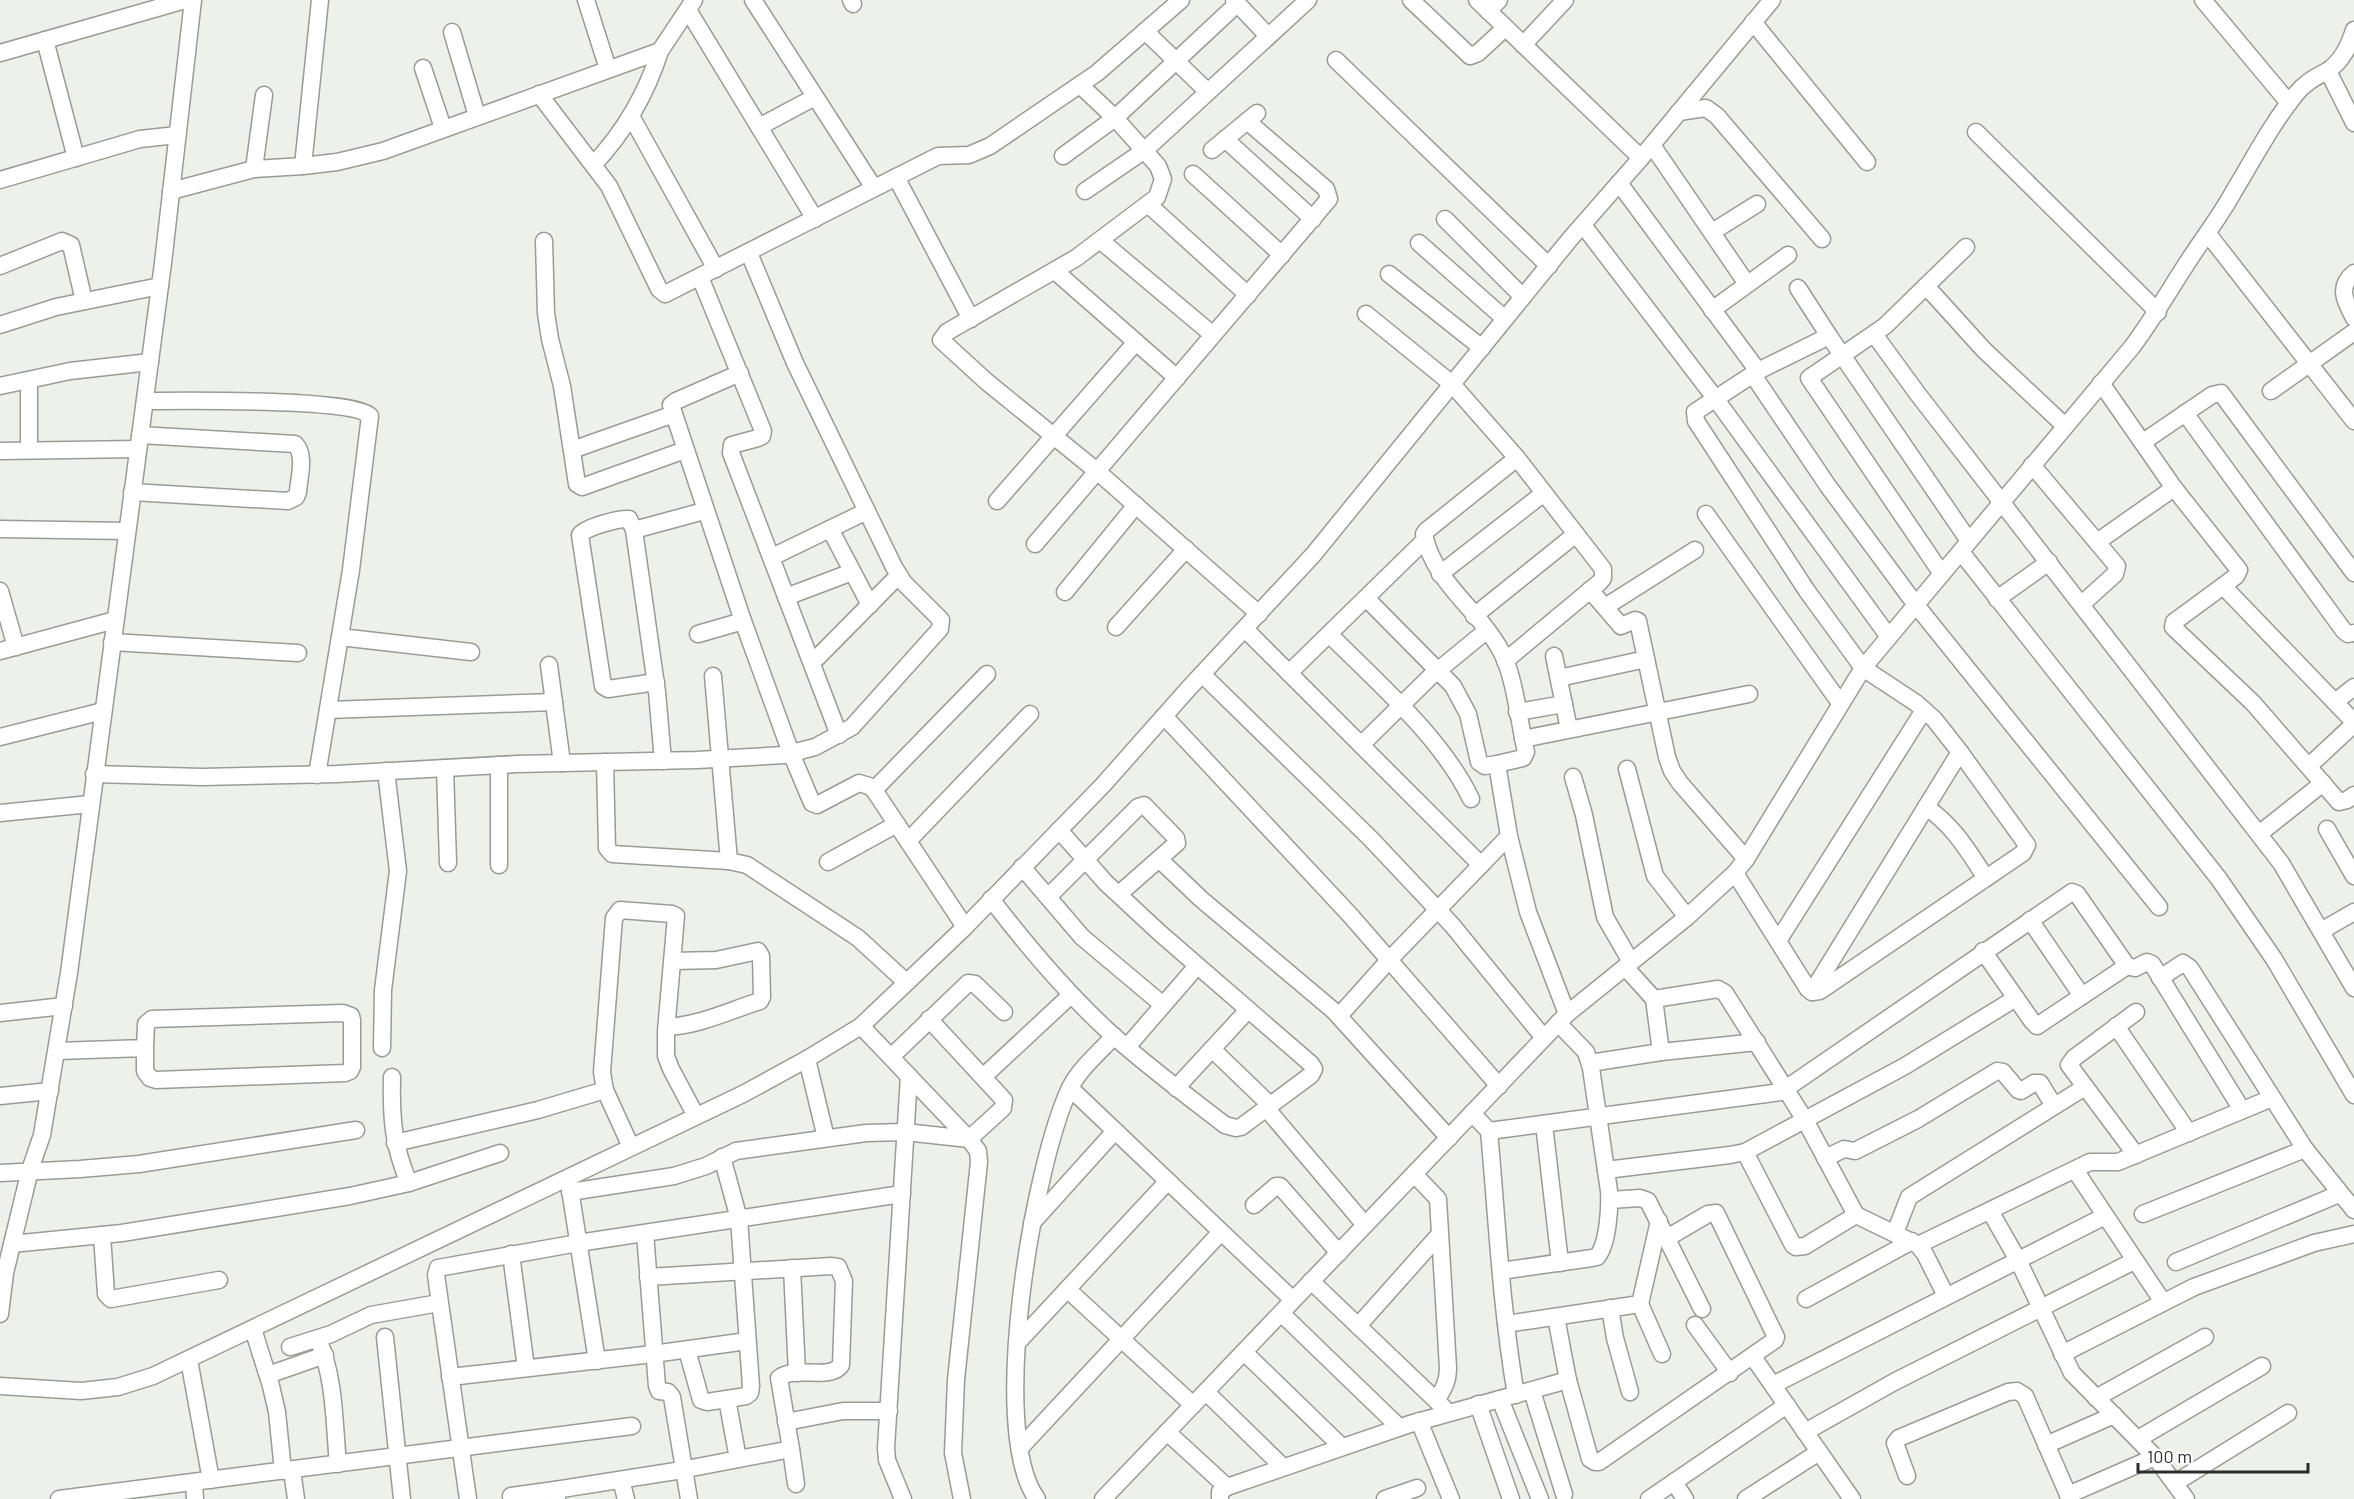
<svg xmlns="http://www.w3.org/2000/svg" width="2354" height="1499" font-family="Barlow,sans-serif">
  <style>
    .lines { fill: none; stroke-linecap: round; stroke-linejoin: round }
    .minor-casing { stroke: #999c96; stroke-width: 19 }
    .minor { stroke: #fff; stroke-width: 16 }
  </style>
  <rect width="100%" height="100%" fill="#eef1eb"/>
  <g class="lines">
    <g class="minor-casing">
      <g id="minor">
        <path d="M586 0 608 69"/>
        <path d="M753 0 874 188"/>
        <path d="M851 0 853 4"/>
        <path d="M1234 0 1268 36"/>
        <path d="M1411 0 1470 56 1478 53 1505 28"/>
        <path d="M1477 0 1641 158"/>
        <path d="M2203 0 2289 103"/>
        <path d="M688 10 815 219"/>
        <path d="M1488 11 1499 0"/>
        <path d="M1753 22 1867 162"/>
        <path d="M1145 31 1207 91"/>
        <path d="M452 32 477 116"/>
        <path d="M45 40 76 158"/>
        <path d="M1523 45 1565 0"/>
        <path d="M0 53 185 0"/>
        <path d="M1336 60 1549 266"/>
        <path d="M423 68 443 128"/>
        <path d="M2328 71 2354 123"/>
        <path d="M1080 85 1115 118 1158 166 1163 179 1157 197 1076 258 947 332 941 340 987 382 1098 472 1259 614"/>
        <path d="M539 94 609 186 659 289 665 294 938 156 969 155 990 146 1097 73 1181 0"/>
        <path d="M1679 112 1706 108 1717 116 1822 239"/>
        <path d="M631 116 716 269"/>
        <path d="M759 127 815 97"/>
        <path d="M1976 132 2158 312"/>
        <path d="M1225 139 1313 219"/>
        <path d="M1652 145 1747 284"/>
        <path d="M1212 150 1257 113"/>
        <path d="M1063 156 1115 118 1237 4"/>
        <path d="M594 164C625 131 646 95 660 51"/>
        <path d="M303 166 320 0"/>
        <path d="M254 169 264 95"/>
        <path d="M1193 174 1282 255"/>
        <path d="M896 177 971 319"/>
        <path d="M0 180 140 139 177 135"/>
        <path d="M1619 183 1758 371"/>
        <path d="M171 191 254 169 303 166 337 162 383 151 660 51 694 0"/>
        <path d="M1085 191 1145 150 1308 0"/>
        <path d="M1149 205 1248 295"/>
        <path d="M1445 219 1523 297"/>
        <path d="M1583 225 1715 398 1889 637"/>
        <path d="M1712 232 1757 204"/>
        <path d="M2208 234 2354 421"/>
        <path d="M544 241 546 313 550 339 562 386 577 484 582 487 685 450"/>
        <path d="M1101 241 1213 335"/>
        <path d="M1419 243 1505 319"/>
        <path d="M0 266 62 241 71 245 84 301"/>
        <path d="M1055 271 1177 378"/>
        <path d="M2354 273C2337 287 2345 301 2354 318"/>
        <path d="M1389 274 1482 348"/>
        <path d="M700 277 763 431 762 436 758 438 732 445 731 453 839 735"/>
        <path d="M1926 286 1984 350 2065 426"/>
        <path d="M1798 288 1829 336"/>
        <path d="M1712 310 1788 255"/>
        <path d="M1366 314 1452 384 1517 458 1603 569V578L1600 582 1505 661"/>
        <path d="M0 325 56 307 160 286"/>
        <path d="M1874 334 1917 393 2281 863 2354 988"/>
        <path d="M740 373 676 401 671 405 743 621 791 753 812 803 817 805 859 783 869 786 874 790 965 927"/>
        <path d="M1753 375 1828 486 1916 605 2159 907"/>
        <path d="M2101 383 2174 488 2239 570 2236 576 2223 586 2354 722"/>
        <path d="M0 386 70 371 150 362"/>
        <path d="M2271 391 2354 332"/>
        <path d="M145 401C179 401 353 398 370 416L351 570 317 775"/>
        <path d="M2185 413 2344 631 2348 634 2354 633"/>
        <path d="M2143 442 2212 395 2221 393 2354 573"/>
        <path d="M29 450V380"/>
        <path d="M572 450 674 414"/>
        <path d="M0 451 138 449"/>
        <path d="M1517 458 1426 531 1424 534C1434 584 1480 610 1502 653 1515 678 1519 723 1526 752L1523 758 1497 764 1509 836 1528 912 1567 1014"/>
        <path d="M2032 465 2117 566 2115 574 2082 604"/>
        <path d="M132 492 288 501 296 497 298 492C299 477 306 455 295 444L140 435"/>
        <path d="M997 501 1136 342"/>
        <path d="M1706 514 1840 703"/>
        <path d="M0 529 127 531"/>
        <path d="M830 529 870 605"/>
        <path d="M634 530 657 692 663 761"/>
        <path d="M2097 542 2174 488"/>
        <path d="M1035 544 1329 199 1326 189 1247 121"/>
        <path d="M1961 552 2219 879 2274 959 2354 1095"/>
        <path d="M772 557 867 511"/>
        <path d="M1440 574 1544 493"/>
        <path d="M1942 574 1809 378 1885 326 1966 247"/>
        <path d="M2223 586 2174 622 2173 627 2253 703 2339 802 2347 800 2354 795"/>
        <path d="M1590 590 1621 626 1635 620 1638 621 1667 757 1672 771 1680 783 1746 859"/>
        <path d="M0 591 16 647"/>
        <path d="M1065 592 1136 505"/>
        <path d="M786 597 852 572"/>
        <path d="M1366 598 1453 686 1468 714 1479 762 1485 766 1497 764"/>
        <path d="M1997 599 2049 562"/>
        <path d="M1605 607 1695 550"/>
        <path d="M1474 616 1576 534"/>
        <path d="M1116 627 1186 549"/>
        <path d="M1245 629 1481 865"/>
        <path d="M698 634 743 621"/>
        <path d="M1329 634C1377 682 1442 738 1471 799"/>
        <path d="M340 637 471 652"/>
        <path d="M112 642 298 653"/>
        <path d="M0 651 115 620"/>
        <path d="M1554 656 1569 729"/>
        <path d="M812 663 899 575"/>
        <path d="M549 665 562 763"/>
        <path d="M1289 673 1425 540"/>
        <path d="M1203 675 1371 839 1452 925 1544 1038"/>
        <path d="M713 676 729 861"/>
        <path d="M1559 678 1646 659"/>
        <path d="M656 682 608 689 603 686 580 535C586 527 619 518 629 519L634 530 704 511"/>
        <path d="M2335 702 2354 687"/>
        <path d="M328 710 554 702"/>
        <path d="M1517 712 1564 704"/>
        <path d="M1164 716 1350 915 1499 1086"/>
        <path d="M0 737 103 711"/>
        <path d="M1523 739 1749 694"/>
        <path d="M1361 745 1430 677 1486 631"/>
        <path d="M605 762 607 848 612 854 729 861 747 865 858 938 906 982"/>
        <path d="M499 765V865"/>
        <path d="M2309 766 2354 724"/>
        <path d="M445 768 448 863"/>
        <path d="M1627 769 1655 876 1687 917"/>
        <path d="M94 774 202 777 337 774 517 764 697 760 784 755 815 747 852 727 940 629 941 620 904 583 894 567 795 363 749 253"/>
        <path d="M1573 777 1584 815 1605 917 1631 962"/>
        <path d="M874 790 987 674"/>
        <path d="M1926 807C1954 826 1968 851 1986 878"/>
        <path d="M0 813 90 804"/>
        <path d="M2327 829 2354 876"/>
        <path d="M2259 834 2323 783"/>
        <path d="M908 841 1030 714"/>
        <path d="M1159 859 1201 899 1334 1011 1449 1138"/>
        <path d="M828 862 897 824"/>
        <path d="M1022 867 1082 937 1163 1005"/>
        <path d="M1735 873 1808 989 1812 992 1960 752"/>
        <path d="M1048 897 1138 807 1144 805 1176 838 1177 843 1119 894"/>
        <path d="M991 899C1027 946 1064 990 1107 1030 1144 1064 1185 1094 1225 1125L1236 1128 1241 1127 1311 1075 1314 1069 1311 1064 1161 934 1106 883 1059 830"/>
        <path d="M2030 920 2082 996"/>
        <path d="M2321 931 2354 912"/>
        <path d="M1778 941 1924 710"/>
        <path d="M1983 951 2032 1021 2037 1026 2127 966"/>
        <path d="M1625 967 1654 999 1661 1052"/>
        <path d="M2160 978 2183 963 2190 968 2305 1149 2354 1210"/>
        <path d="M1812 992 1820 991 2023 853 2027 845 1960 752 1934 719 1916 703 1863 668 1807 591 1696 421 1695 412 1758 371 1829 336 1969 541"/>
        <path d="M1654 999 1718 989 1725 993 1805 1120 1856 1215 1918 1245 1925 1254 1946 1296"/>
        <path d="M2136 1012 2074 1058 2069 1065 2136 1155"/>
        <path d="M0 1013 64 1006"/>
        <path d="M1339 1016 1390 959 1509 836"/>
        <path d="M861 1026 969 1139 978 1151 979 1162 956 1380 953 1453 962 1499"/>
        <path d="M2116 1026 2189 1133"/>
        <path d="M667 1027C701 1025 728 1011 760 1001L762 997 761 956 758 951 716 960 673 961"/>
        <path d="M1127 1047 1197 966"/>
        <path d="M382 1048 383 990 398 871 386 771"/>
        <path d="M1212 1049 1270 1105"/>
        <path d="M57 1051 145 1048V1071L150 1078 156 1080 345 1073 350 1071 352 1067V1020L351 1016 343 1013 152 1019 146 1024 145 1048"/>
        <path d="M891 1057 968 983 975 984 1004 1012"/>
        <path d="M807 1059 826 1138"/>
        <path d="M1590 1063 1661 1052 1757 1042"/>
        <path d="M984 1076 1071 995"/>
        <path d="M392 1077C391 1117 393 1146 409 1183"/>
        <path d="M1070 1088 1293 1300"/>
        <path d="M1176 1088 1248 1010"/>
        <path d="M0 1096 50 1091"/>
        <path d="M1266 1108 1365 1225"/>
        <path d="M1472 1113 1489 1131C1497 1219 1501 1308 1516 1395"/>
        <path d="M1544 1124 1560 1263"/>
        <path d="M1489 1131 1781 1092 2072 892 2077 894 2127 966 2135 968 2147 962 2152 964 2242 1110"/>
        <path d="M395 1143 538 1110 605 1090"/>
        <path d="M631 1147 605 1090 602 1072 614 918 620 910 672 914 676 916 666 1031V1056L671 1069 696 1116"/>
        <path d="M1745 1152 1793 1245 1796 1247 1805 1246 1856 1215"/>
        <path d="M722 1157 739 1219 751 1386 750 1393 746 1396 727 1399 738 1459"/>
        <path d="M1825 1158 1844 1149 1855 1151 1918 1119 1997 1071 2003 1072 2018 1090 2021 1091 2034 1083H2040L2054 1106"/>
        <path d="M1606 1170 1730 1155 1745 1152 1905 1066 2016 998"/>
        <path d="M2075 1170 2163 1302"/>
        <path d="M0 1173 80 1169 139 1164 356 1130"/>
        <path d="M1414 1174 1438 1199 1448 1368C1448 1381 1444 1389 1436 1400"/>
        <path d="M569 1183 597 1361"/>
        <path d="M570 1192 674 1176 706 1166 736 1151 866 1133 905 1132 969 1139 1003 1108 1004 1100 929 1019"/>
        <path d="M1610 1200 1640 1198 1648 1201 1702 1309"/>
        <path d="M1254 1205 1276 1186H1280L1339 1253"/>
        <path d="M1990 1211 2018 1260 2072 1373 2155 1457 2186 1499"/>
        <path d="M2143 1214 2305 1149"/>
        <path d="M1032 1223 1115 1131"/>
        <path d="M645 1233 657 1386 659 1391 668 1392 672 1397 689 1499"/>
        <path d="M1895 1233 1909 1197 2085 1087"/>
        <path d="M102 1235 106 1294 111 1299 219 1280"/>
        <path d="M12 1244 122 1233 350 1196 409 1183 500 1153"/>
        <path d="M1918 1245 2090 1162H2118L2272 1098"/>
        <path d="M511 1254 526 1368"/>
        <path d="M2176 1262 2339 1194"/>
        <path d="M792 1268 797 1373"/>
        <path d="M1501 1271 1592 1258 1597 1257C1608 1244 1610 1208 1609 1191L1591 1068 1586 1052 1558 1023"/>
        <path d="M1311 1281 1444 1408"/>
        <path d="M1067 1289 1193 1405"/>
        <path d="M1806 1299 1912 1241"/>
        <path d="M1640 1304 1662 1354"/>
        <path d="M1610 1308 1615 1338 1630 1392"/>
        <path d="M1281 1313 1399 1427"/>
        <path d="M0 1314 5 1273 30 1170 42 1135 69 973 163 263 193 0"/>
        <path d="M1556 1317 1568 1380 1590 1459 1595 1462H1599L1775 1340 1776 1337 1716 1213 1708 1214 1667 1238"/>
        <path d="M1506 1324 1640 1304 1659 1221"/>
        <path d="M1695 1325 1730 1373"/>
        <path d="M1358 1326 1439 1235"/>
        <path d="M253 1329 271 1386 277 1412 283 1471"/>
        <path d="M385 1337 402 1499"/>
        <path d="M318 1339C335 1378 334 1422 338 1464"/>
        <path d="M1018 1342 1168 1181"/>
        <path d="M290 1347 331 1334 371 1315 439 1303"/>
        <path d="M687 1350 701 1400 707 1402 727 1399"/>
        <path d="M1244 1352 1342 1447"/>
        <path d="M2062 1354 2194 1287 2314 1243 2354 1234"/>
        <path d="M1753 1357 1852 1499"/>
        <path d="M189 1360 211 1480"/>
        <path d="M268 1375 325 1355"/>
        <path d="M450 1377 653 1354 747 1341"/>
        <path d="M1773 1385 2105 1216"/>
        <path d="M0 1386 81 1391 118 1387 153 1376 743 1094 807 1059 861 1026 965 927 1103 785 1189 688 1313 555 1570 239 1641 158 1772 0"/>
        <path d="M1532 1391 1564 1494"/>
        <path d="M1206 1392 1283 1467"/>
        <path d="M2096 1398 2205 1337"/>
        <path d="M1500 1399 1540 1499"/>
        <path d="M1478 1404 1511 1499"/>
        <path d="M1419 1421 1451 1499"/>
        <path d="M786 1422 843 1411H889"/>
        <path d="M1167 1432 1227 1487"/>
        <path d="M1805 1432 1894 1382 2134 1261"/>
        <path d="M2138 1439 2262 1366"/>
        <path d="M2046 1445 2114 1415"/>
        <path d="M1020 1448 1221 1232"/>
        <path d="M791 1449 796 1484"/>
        <path d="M292 1470 296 1499"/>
        <path d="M1907 1476 1895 1443 1899 1438 2008 1392 2017 1391 2025 1396 2070 1499"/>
        <path d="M621 1480 626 1499"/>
        <path d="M194 1482 195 1499"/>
        <path d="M1674 1482 1685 1499"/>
        <path d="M2175 1483 2288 1413"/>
        <path d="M2068 1495 2155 1457"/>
        <path d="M511 1496 555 1490"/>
        <path d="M59 1499 632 1426"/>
        <path d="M468 1499 436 1275 438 1268 578 1243 902 1194"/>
        <path d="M557 1499 555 1490 676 1471 791 1449 779 1378C795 1365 830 1381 841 1365L844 1281 838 1267 831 1266 648 1277"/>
        <path d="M903 1499 887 1460 886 1448 909 1076"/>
        <path d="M1037 1499C987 1431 1034 1163 1070 1088 1079 1069 1100 1052 1114 1036"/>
        <path d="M1103 1499 1567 1014 1687 917 1735 873 1746 859 1863 668 2132 347C2153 319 2170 289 2189 260 2204 237 2221 215 2234 191 2254 158 2271 125 2295 95 2304 83 2314 78 2327 71 2342 62 2349 46 2354 30"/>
        <path d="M1220 1499V1492L1227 1487 1410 1424 1568 1380"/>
        <path d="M1385 1499 1417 1488"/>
        <path d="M1649 1499 1787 1405"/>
        <path d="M1746 1499 1819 1452"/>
      </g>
    </g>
    <use href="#minor" class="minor"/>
  </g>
  <path d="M2138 1463v9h170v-9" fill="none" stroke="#2d2e2c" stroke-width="3"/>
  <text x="2147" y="1463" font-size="18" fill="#2d2e2c" stroke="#ffffff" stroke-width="4.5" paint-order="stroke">100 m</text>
</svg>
